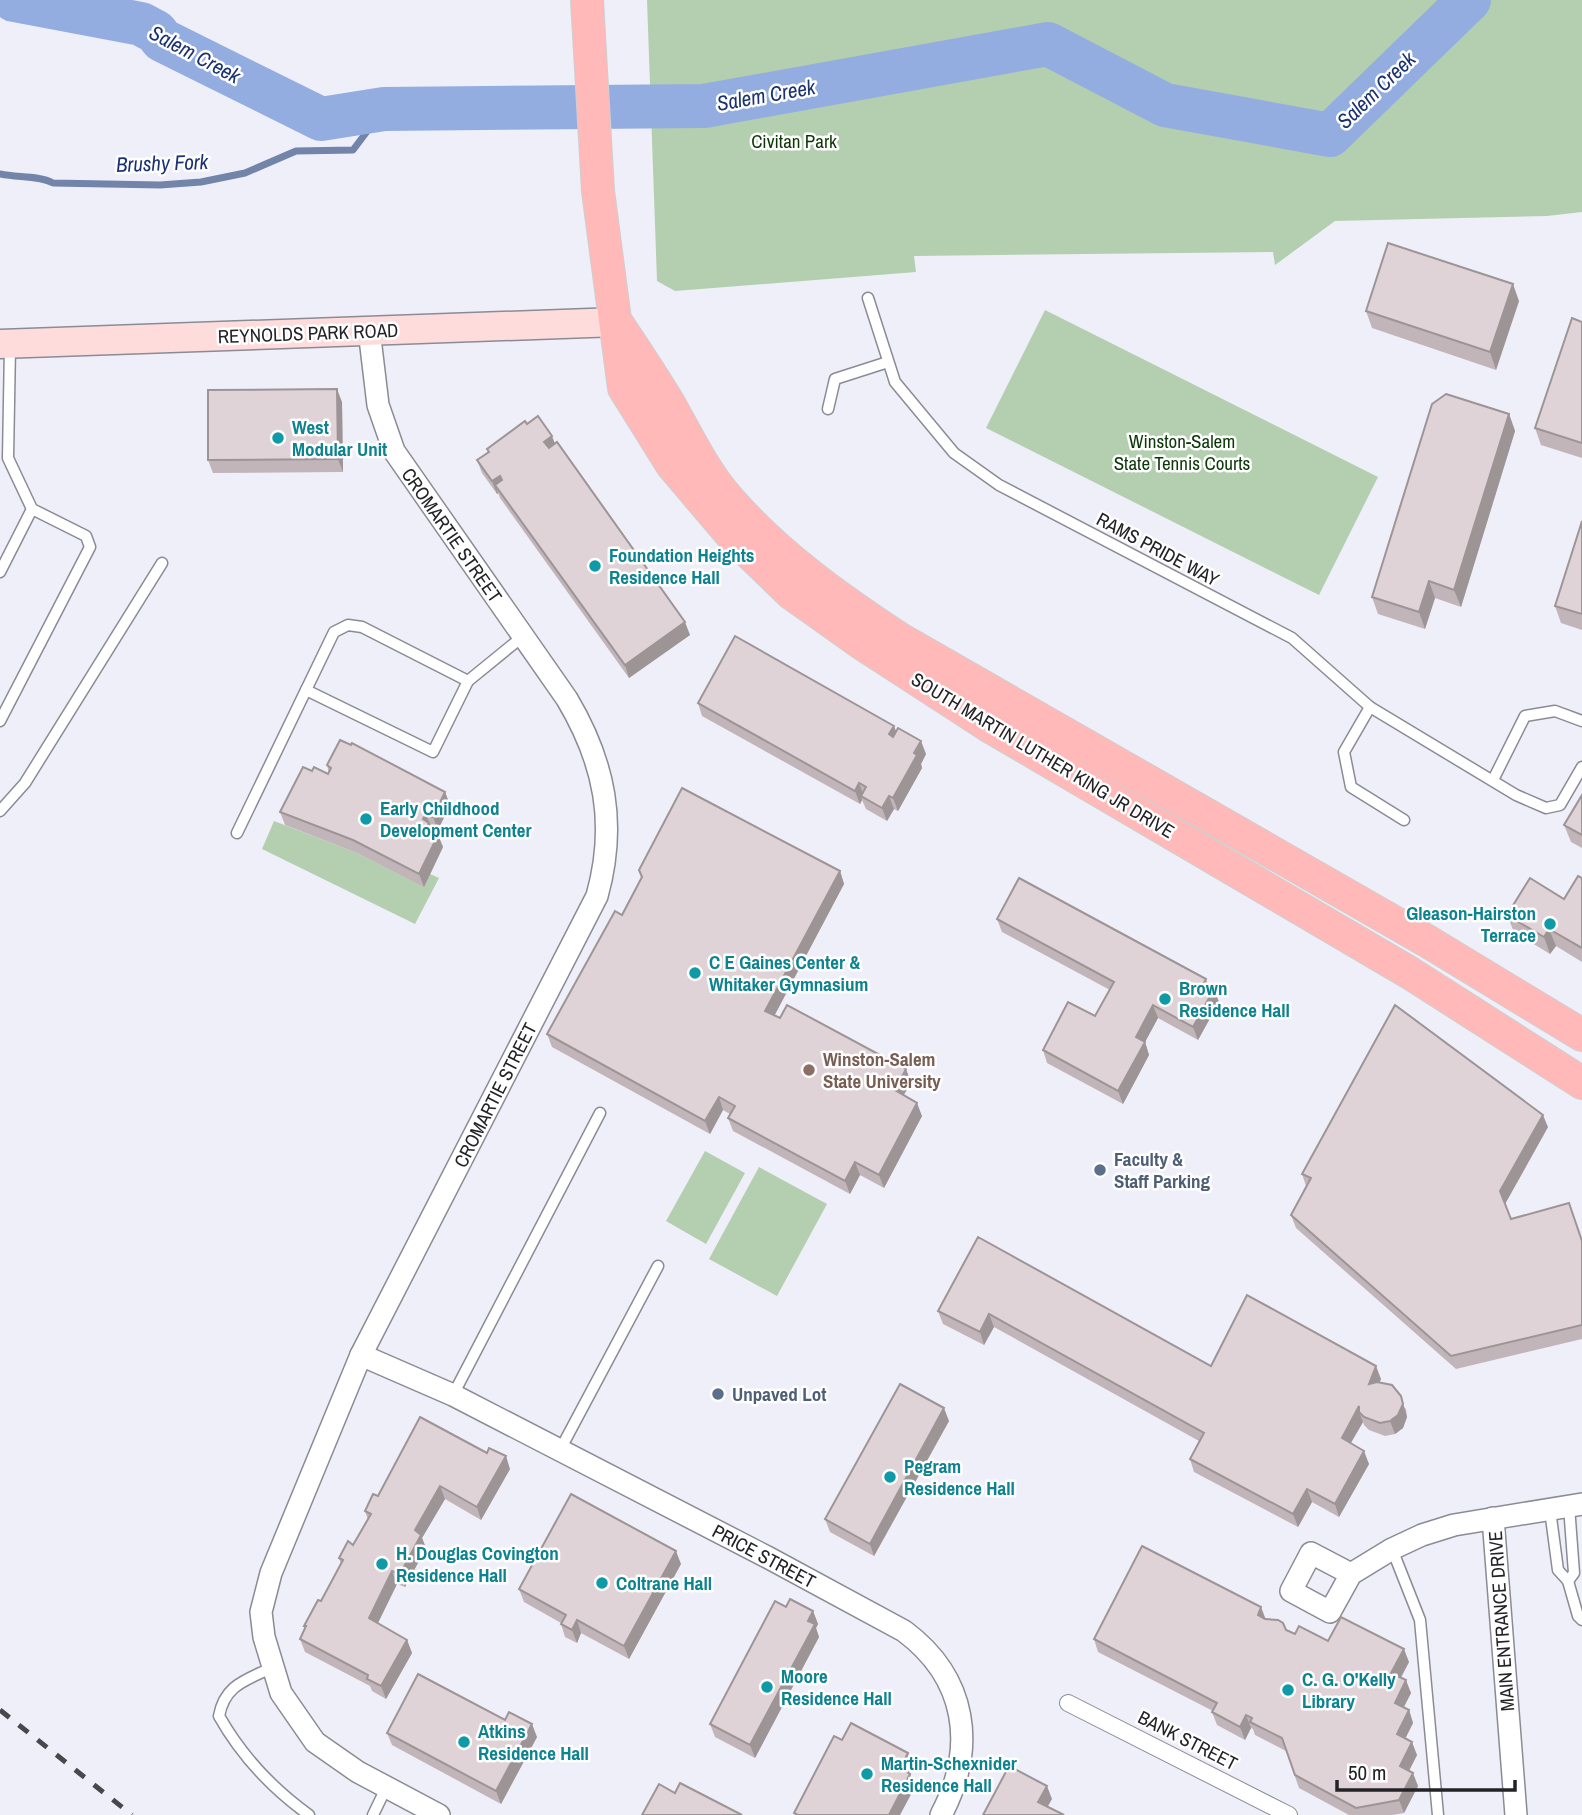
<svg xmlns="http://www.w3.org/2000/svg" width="1582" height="1815" font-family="'Archivo Narrow',sans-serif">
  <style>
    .park { fill: #b3cfaf }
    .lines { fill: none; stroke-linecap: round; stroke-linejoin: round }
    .stream { stroke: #7284a9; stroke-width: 7 }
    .river { stroke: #94ade1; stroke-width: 44 }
    .service-casing { stroke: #8b8b95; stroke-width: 13 }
    .pedestrian-casing { stroke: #8b8b95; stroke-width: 18 }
    .minor-casing { stroke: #8b8b95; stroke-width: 24 }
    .secondary-casing { stroke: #8b8b95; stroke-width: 31 }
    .primary-casing { stroke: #cfcfcf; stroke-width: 34 }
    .service { stroke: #fff; stroke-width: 10 }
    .pedestrian { stroke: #fff; stroke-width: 16 }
    .minor { stroke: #fff; stroke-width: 21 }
    .secondary { stroke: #ffdcdc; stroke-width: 28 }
    .primary { stroke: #feb9b8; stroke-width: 32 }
    .rail { stroke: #47474c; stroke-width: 5; stroke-dasharray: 12 12; stroke-linecap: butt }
    .wall { fill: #c1b5b9 }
    .shaded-wall { fill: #9d9496 }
    .building { fill: #e0d3d7; stroke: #9d9496; stroke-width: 2 }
    .culture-dot { fill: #0f9aa8; stroke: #fefefe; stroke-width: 2.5 }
    .education-dot { fill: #8d6e63; stroke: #fefefe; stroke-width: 2.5 }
    .service-dot { fill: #5c6f8a; stroke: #fefefe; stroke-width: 2.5 }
    .labels { text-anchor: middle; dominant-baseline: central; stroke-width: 5; stroke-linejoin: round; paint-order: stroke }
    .park-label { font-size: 19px; fill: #0c3707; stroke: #fefefe }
    .street-label { font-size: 19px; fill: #232327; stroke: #fefefe }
    .culture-label { font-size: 19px; font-weight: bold; fill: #0d838f; stroke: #fefefe; text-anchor: start }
    .education-label { font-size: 19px; font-weight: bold; fill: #785e54; stroke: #fefefe; text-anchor: start }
    .service-label { font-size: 19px; font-weight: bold; fill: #4e5e75; stroke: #fefefe; text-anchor: start }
    .water-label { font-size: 21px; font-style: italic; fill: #1a3370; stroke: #fefefe }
  </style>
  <rect width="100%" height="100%" fill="#efeffa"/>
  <g class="park">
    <path d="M647 0H1582V212L1547 216 1335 221 1275 265 1273 252 914 256 916 272 675 291 657 281Z"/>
    <path d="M1045 310 1378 477 1319 595 986 428Z"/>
    <path d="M274 821 357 853 423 886 430 874 439 878 415 924 262 849Z"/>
    <path d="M705 1151 745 1173 706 1244 666 1221Z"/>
    <path d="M759 1167 827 1204 777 1296 709 1259Z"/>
  </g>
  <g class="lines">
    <path class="stream" d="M0 174C17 178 38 175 53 183L160 185 201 182 245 173 296 151 353 150 384 109"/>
    <path class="river" d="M14 0 141 24 156 32 162 40 321 119 384 109 704 106 1048 44 1165 105 1330 135 1469 0"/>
    <g class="service-casing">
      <g id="service">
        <path d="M868 298 895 382 954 453 999 485 1292 638 1370 707 1516 795 1546 808 1560 805 1582 767"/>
        <path d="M828 409 835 379 888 362"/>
        <path d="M0 572 32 509"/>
        <path d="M306 690 433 752 468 681"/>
        <path d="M1370 707 1344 752 1351 787 1404 820"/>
        <path d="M0 721 90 547 86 536 32 509 8 458 10 346"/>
        <path d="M1493 780 1525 716 1555 711 1582 721"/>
        <path d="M0 811 25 783 162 563"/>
        <path d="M237 833 334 632 348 625 362 627 468 681 522 637"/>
        <path d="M453 1395 600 1113"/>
        <path d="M560 1450 658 1266"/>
        <path d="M1550 1510 1558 1570 1568 1581 1578 1616 1582 1620"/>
        <path d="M1392 1549 1420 1620 1438 1815"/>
        <path d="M1568 1581 1574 1573 1569 1506"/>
        <path d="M273 1667C247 1680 225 1684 219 1716 241 1755 273 1789 309 1815"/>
        <path d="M373 1815 386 1788"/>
      </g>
    </g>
    <g class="pedestrian-casing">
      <path id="pedestrian" d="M1068 1703 1289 1815"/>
    </g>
    <g class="minor-casing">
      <g id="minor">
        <path d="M369 330 378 405 394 451 567 699C605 763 617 824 597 896L361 1355 271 1573 261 1612 264 1637 281 1693 315 1742 358 1772 439 1815"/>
        <path d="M361 1355 453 1395 769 1558 904 1631C967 1678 977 1747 941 1815"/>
        <path d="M1493 1518 1516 1815"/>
        <path d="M1351 1574 1311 1553 1291 1591 1330 1612 1351 1574 1392 1549 1422 1535 1454 1525 1582 1504"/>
      </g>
    </g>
    <g class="secondary-casing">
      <path id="secondary" d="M0 344 617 322"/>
    </g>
    <g class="primary-casing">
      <g id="primary">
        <path d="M587 0 598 191 624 388 672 465 734 538 792 594 861 643 989 726 1410 973 1582 1083"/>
        <path d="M619 326C637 353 655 380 671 407 689 439 706 475 731 502 780 557 839 599 900 639L1427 941 1582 1035"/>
      </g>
    </g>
    <use href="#service" class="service"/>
    <use href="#pedestrian" class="pedestrian"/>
    <use href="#minor" class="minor"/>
    <use href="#secondary" class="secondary"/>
    <use href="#primary" class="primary"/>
    <path class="rail" d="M0 1710 132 1815"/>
  </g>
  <g class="wall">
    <path d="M1519 301 1496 370 1372 328 1366 311Z"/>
    <path d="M1582 322V458L1541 445 1535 428Z"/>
    <path d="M342 402 343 472 213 473 208 460Z"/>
    <path d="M1509 414 1515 431 1461 607 1435 598 1425 629 1378 614 1372 597Z"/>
    <path d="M527 424 555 443 690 635 629 678 500 498 498 493 497 494 482 473 477 460 488 452 487 449Z"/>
    <path d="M1582 521V630L1561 623 1555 606Z"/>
    <path d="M698 703 894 726 896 732 926 754 921 764 922 768 898 811 894 809 887 821 866 809 862 800 860 804 702 716Z"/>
    <path d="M327 765 445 792 450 805 438 830 431 827 433 832 438 835 443 847 424 887 357 853 285 825 280 812 312 771 328 774 329 773Z"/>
    <path d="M1582 795V848L1571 842 1564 825Z"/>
    <path d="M840 871 844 884 774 1016 911 1082 904 1095 922 1116 884 1188 860 1175 850 1194 733 1131 728 1118 730 1114 723 1110 710 1134 552 1047 547 1034 622 915Z"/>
    <path d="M1582 878V962L1556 946 1550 954 1514 932 1507 915 1564 899Z"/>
    <path d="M997 919 1206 979 1209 986 1219 1002 1198 1040 1158 1018 1145 1042 1149 1055 1123 1104 1047 1063 1043 1050 1095 1016 1110 990 1002 932Z"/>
    <path d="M1548 1127 1505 1204 1511 1219 1582 1240V1339L1456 1369 1296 1228 1291 1215 1306 1186 1302 1174Z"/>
    <path d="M978 1237 1211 1366 1381 1379 1379 1383 1406 1409 1407 1417 1403 1428 1395 1434 1385 1436 1369 1430 1364 1425 1363 1422 1351 1443 1369 1464 1339 1517 1312 1502 1298 1527 1194 1472 1190 1459 1199 1441 994 1327 984 1345 943 1324 938 1311Z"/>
    <path d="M949 1421 874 1556 830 1532 825 1519Z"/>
    <path d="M510 1469 481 1520 445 1499 422 1538 426 1548 405 1587 397 1584 378 1623 407 1640 412 1653 386 1699 372 1691 370 1686 305 1652 300 1639 305 1629 304 1626 321 1601 341 1564 339 1558 353 1545 368 1520 365 1511 378 1496Z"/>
    <path d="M681 1564 629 1659 581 1633 577 1643 565 1637 561 1624V1623L524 1602 519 1589Z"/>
    <path d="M786 1607 813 1611 818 1624 816 1628 819 1637 755 1758 715 1737 710 1724Z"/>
    <path d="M1266 1619 1295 1634 1328 1641 1409 1662 1401 1678 1411 1693 1404 1707 1409 1710 1413 1723 1405 1739 1417 1755 1409 1770 1418 1786 1404 1813 1392 1815H1349L1299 1788 1286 1751 1255 1735 1253 1729 1251 1728 1245 1740 1217 1725 1212 1712 1213 1711 1098 1652 1094 1639Z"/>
    <path d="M387 1733 537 1737 501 1804 392 1745Z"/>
  </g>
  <g class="shaded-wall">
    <path d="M1513 284 1519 301 1496 370 1490 352Z"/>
    <path d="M337 389 342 402 343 472 338 459Z"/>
    <path d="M1509 414 1515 431 1461 607 1454 590Z"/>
    <path d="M552 436 557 449 549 455 544 442Z"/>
    <path d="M500 476 504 489 495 485 498 493 497 494 492 481Z"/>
    <path d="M1429 581 1435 598 1425 629 1419 612Z"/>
    <path d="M685 622 690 635 629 678 625 665Z"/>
    <path d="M894 726 899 739 894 747 889 734Z"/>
    <path d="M921 741 926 754 921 764 922 768 898 811 893 798Z"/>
    <path d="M859 783 864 796H861L862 800 860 804 855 791Z"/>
    <path d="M445 792 450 805 438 830 433 817Z"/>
    <path d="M889 796 894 809 887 821 882 808Z"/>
    <path d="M426 814 434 836 431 841 423 819Z"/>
    <path d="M438 835 443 847 424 887 419 874Z"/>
    <path d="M840 871 844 884 770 1024 765 1011Z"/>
    <path d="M1549 929 1556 946 1550 954 1544 937Z"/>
    <path d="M1214 989 1219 1002 1198 1040 1193 1027Z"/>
    <path d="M1153 1005 1158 1018 1145 1042 1149 1055 1123 1104 1118 1091 1136 1037Z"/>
    <path d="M906 1069 911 1082 899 1103 895 1090Z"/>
    <path d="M719 1097 723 1110 710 1134 705 1121Z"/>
    <path d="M917 1103 922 1116 884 1188 879 1175Z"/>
    <path d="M1543 1115 1548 1127 1505 1204 1500 1191Z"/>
    <path d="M855 1162 860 1175 850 1194 845 1181Z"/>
    <path d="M989 1314 994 1327 984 1345 980 1332Z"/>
    <path d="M1376 1366 1381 1379 1373 1397 1369 1384Z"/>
    <path d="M1401 1396 1407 1417 1403 1428 1395 1434 1390 1421Z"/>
    <path d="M1359 1406V1412L1363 1422 1346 1451 1342 1438Z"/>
    <path d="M944 1408 949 1421 874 1556 870 1544Z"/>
    <path d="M1364 1451 1369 1464 1339 1517 1335 1504Z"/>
    <path d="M506 1456 510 1469 481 1520 477 1507Z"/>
    <path d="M440 1486 445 1499 422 1538 426 1548 405 1587 400 1574 415 1530Z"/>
    <path d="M1307 1489 1312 1502 1298 1527 1293 1514Z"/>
    <path d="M676 1551 681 1564 629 1659 624 1646Z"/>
    <path d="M392 1571 397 1584 374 1631 369 1618Z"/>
    <path d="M1261 1607 1266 1620 1258 1615Z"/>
    <path d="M813 1611 818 1624 816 1628 819 1637 755 1758 750 1745Z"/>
    <path d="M577 1620 581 1633 577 1643 572 1630Z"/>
    <path d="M407 1640 412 1653 386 1699 381 1686Z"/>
    <path d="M1404 1649 1409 1662 1396 1686 1391 1673Z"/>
    <path d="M1406 1680 1411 1693 1399 1716 1395 1703Z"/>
    <path d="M1409 1710 1413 1723 1401 1747 1397 1734Z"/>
    <path d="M1246 1715 1251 1728 1245 1740 1240 1727Z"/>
    <path d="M532 1724 537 1737 501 1804 496 1791Z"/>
    <path d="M1412 1742 1417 1755 1405 1779 1400 1766Z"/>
    <path d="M908 1753 913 1766 904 1781 900 1768Z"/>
    <path d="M1413 1773 1418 1786 1404 1813 1399 1800Z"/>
    <path d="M910 1774 915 1787 900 1815H889Z"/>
    <path d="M1047 1786 1052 1799 1043 1815 1038 1802Z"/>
  </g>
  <g class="building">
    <path d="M1388 243 1513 284 1490 352 1366 311Z"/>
    <path d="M1572 318 1582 322V443L1535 428Z"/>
    <path d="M337 389 338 459 208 460V390Z"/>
    <path d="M1446 394 1509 414 1454 590 1429 581 1419 612 1372 597 1432 404Z"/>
    <path d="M538 416 552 436 544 442 549 448 557 442 685 622 625 665 495 485 502 480 500 476 492 481 477 460 489 452 487 449 525 421 527 424Z"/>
    <path d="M1582 521V614L1555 606Z"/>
    <path d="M735 636 894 726 889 734 893 737 898 728 921 741 914 753 917 755 893 798 889 796 882 808 861 796 866 787 859 783 855 791 698 703Z"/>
    <path d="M340 740 351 745 352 743 445 792 433 817 426 814 423 819 429 823 426 828 438 835 419 874 353 840 280 812 303 767 312 771 314 767 328 774 331 768 327 765Z"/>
    <path d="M682 788 840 871 765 1011 780 1018 787 1005 906 1069 895 1090 917 1103 879 1175 855 1162 845 1181 728 1118 735 1106 719 1097 705 1121 547 1034 615 911 622 915 642 877 639 870Z"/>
    <path d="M1582 795V835L1564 825Z"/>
    <path d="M1578 876 1582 878V948L1549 929 1544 937 1507 915 1530 878 1564 899Z"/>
    <path d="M1019 878 1206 979 1204 983 1214 989 1193 1027 1153 1005 1136 1037 1145 1042 1118 1091 1043 1050 1068 1002 1095 1016 1114 982 997 919Z"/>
    <path d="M1395 1005 1543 1115 1500 1191 1511 1219 1569 1203 1582 1241V1325L1451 1356 1291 1215 1311 1178 1302 1174Z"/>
    <path d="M978 1237 1211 1366 1247 1295 1376 1366 1369 1384 1377 1382 1392 1385 1401 1396 1403 1404 1398 1415 1390 1421 1380 1423 1364 1417 1359 1412V1406L1342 1438 1364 1451 1335 1504 1307 1489 1293 1514 1190 1459 1204 1433 989 1314 980 1332 938 1311Z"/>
    <path d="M900 1384 944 1408 870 1544 825 1519Z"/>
    <path d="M420 1417 487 1453 489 1448 506 1456 477 1507 440 1486 415 1530 421 1535 400 1574 392 1571 369 1618 407 1640 381 1686 367 1679 368 1675 300 1639 306 1626H304L318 1600 321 1601 343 1560 339 1558 348 1541 353 1545 371 1514 365 1511 373 1494 378 1496Z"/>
    <path d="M571 1494 676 1551 624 1646 577 1620 572 1630 561 1624 566 1615 519 1589Z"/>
    <path d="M1142 1546 1261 1607 1258 1615 1265 1619 1278 1620 1283 1623 1286 1630 1295 1634 1299 1626 1328 1641 1341 1617 1404 1649 1391 1673 1406 1680 1395 1703 1409 1710 1397 1734 1412 1742 1400 1766 1413 1773 1399 1800 1356 1808 1295 1775 1282 1738 1250 1722 1252 1718 1246 1715 1240 1727 1212 1712 1217 1703 1094 1639Z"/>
    <path d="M790 1599 813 1611 808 1621 815 1624 750 1745 710 1724 775 1601 786 1607Z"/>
    <path d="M418 1674 505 1720 509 1712 532 1724 496 1791 387 1733Z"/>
    <path d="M851 1723 908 1753 900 1768 910 1774 889 1815H798L794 1813 834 1736 842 1740Z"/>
    <path d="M1009 1766 1047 1786 1038 1802 1064 1815H983Z"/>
    <path d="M680 1783 742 1815H642L659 1784 675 1793Z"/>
  </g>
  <g class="culture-dot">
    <circle cx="278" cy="438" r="7"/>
    <circle cx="595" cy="566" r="7"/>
    <circle cx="366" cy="819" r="7"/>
    <circle cx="1550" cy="924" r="7"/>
    <circle cx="695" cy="973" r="7"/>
    <circle cx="1165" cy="999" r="7"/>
    <circle cx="890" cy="1477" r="7"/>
    <circle cx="382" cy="1564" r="7"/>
    <circle cx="602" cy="1583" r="7"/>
    <circle cx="767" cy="1687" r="7"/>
    <circle cx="1288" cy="1690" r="7"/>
    <circle cx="464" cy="1742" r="7"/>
    <circle cx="867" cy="1774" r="7"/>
  </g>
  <circle class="education-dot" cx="809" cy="1070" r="7"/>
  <g class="service-dot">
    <circle cx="1100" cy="1170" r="7"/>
    <circle cx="718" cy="1394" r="7"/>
  </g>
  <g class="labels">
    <g class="park-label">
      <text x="794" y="141">Civitan Park</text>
      <text x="1182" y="441">Winston-Salem<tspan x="1182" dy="22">State Tennis Courts</tspan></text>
    </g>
    <g class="street-label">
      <text transform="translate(308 333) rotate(-2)">REYNOLDS PARK ROAD</text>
      <text transform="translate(452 535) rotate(55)">CROMARTIE STREET</text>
      <text transform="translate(1158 549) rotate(28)">RAMS PRIDE WAY</text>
      <text transform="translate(1043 755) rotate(31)">SOUTH MARTIN LUTHER KING JR DRIVE</text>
      <text transform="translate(495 1095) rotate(-63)">CROMARTIE STREET</text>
      <text transform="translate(764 1556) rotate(28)">PRICE STREET</text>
      <text transform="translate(1501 1621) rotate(-94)">MAIN ENTRANCE DRIVE</text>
      <text transform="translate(1188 1740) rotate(27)">BANK STREET</text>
    </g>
    <g class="culture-label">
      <text x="292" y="427">West<tspan x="292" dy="22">Modular Unit</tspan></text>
      <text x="609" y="555">Foundation Heights<tspan x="609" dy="22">Residence Hall</tspan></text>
      <text x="380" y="808">Early Childhood<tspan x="380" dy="22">Development Center</tspan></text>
      <text x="1536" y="913" text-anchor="end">Gleason-Hairston<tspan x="1536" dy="22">Terrace</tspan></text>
      <text x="709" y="962">C E Gaines Center &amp;<tspan x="709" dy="22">Whitaker Gymnasium</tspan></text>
      <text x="1179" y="988">Brown<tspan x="1179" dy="22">Residence Hall</tspan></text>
      <text x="904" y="1466">Pegram<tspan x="904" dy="22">Residence Hall</tspan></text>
      <text x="396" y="1553">H. Douglas Covington<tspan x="396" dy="22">Residence Hall</tspan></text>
      <text x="616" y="1583">Coltrane Hall</text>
      <text x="781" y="1676">Moore<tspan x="781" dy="22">Residence Hall</tspan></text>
      <text x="1302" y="1679">C. G. O'Kelly<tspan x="1302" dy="22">Library</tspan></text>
      <text x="478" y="1731">Atkins<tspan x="478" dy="22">Residence Hall</tspan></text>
      <text x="881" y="1763">Martin-Schexnider<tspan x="881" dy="22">Residence Hall</tspan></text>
    </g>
    <g class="education-label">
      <text x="823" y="1059">Winston-Salem<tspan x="823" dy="22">State University</tspan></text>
    </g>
    <g class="service-label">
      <text x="1114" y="1159">Faculty &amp;<tspan x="1114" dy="22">Staff Parking</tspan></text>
      <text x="732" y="1394">Unpaved Lot</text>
    </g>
    <g class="water-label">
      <text transform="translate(195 54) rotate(28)">Salem Creek</text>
      <text transform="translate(1376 90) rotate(-44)">Salem Creek</text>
      <text transform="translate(766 95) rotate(-10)">Salem Creek</text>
      <text transform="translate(162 163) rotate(-2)">Brushy Fork</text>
    </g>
  </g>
  <path d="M1337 1780v10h178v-10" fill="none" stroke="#232327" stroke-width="3.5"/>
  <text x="1348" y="1780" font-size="21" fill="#232327" stroke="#fefefe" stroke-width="5" paint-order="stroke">50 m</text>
</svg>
